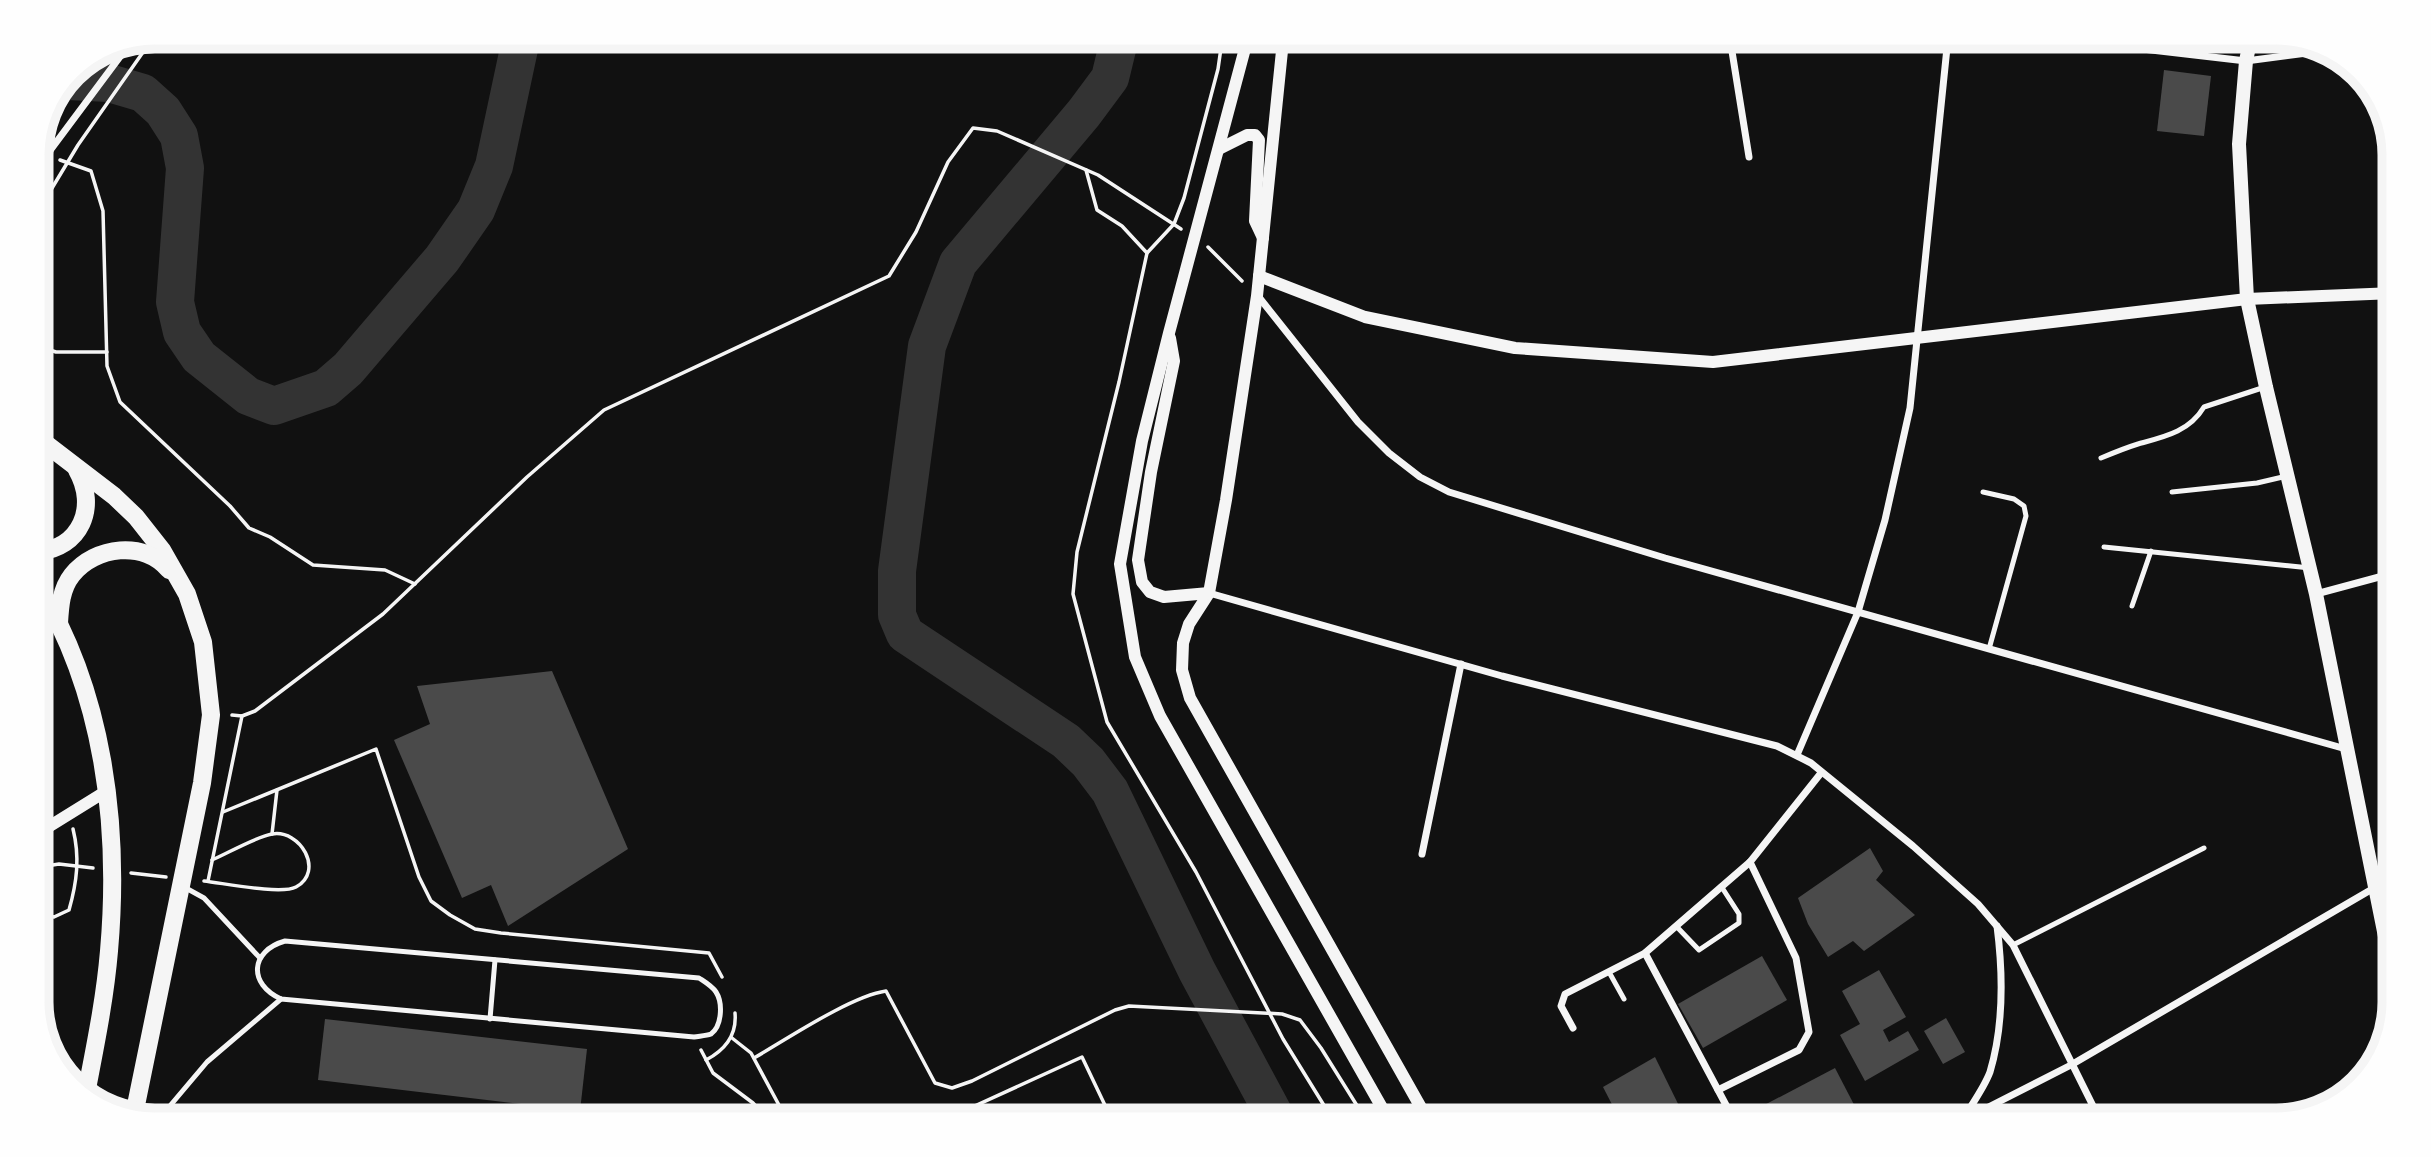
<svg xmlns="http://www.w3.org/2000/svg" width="2431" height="1157" font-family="'Nunito Sans',sans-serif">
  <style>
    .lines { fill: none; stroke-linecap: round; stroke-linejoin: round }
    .river { stroke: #333; stroke-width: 38 }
    .building { fill: #4a4a4a }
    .path { stroke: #f5f5f5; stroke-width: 3.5 }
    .service { stroke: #f5f5f5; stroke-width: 5 }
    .pedestrian { stroke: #f5f5f5; stroke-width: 6 }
    .minor { stroke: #f5f5f5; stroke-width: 7 }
    .tertiary { stroke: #f5f5f5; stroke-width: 12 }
    .secondary { stroke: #f5f5f5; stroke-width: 14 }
    .primary { stroke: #f5f5f5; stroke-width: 18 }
    .rim { fill: none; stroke: #f5f5f5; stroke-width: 9 }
  </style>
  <rect width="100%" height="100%" fill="#111"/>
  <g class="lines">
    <g class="river">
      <path d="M1119 41 1110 78 1084 113 958 263 927 346 897 571V615L905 634 1066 741 1088 762 1110 791 1197 971 1277 1120"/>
      <path d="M67 81 109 83 143 93 163 111 179 136 185 168 175 302 182 332 199 357 248 396 274 406 326 388 348 369 442 259 476 210 494 166 520 44"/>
    </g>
  </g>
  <g class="building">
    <path d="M2164 70 2211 76 2204 136 2157 131Z"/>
    <path d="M552 671 628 849 508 926 491 885 462 898 394 740 430 724 417 686Z"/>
    <path d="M1870 848 1883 871 1876 880 1915 915 1864 951 1853 941 1828 957 1808 924 1798 898Z"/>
    <path d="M1762 956 1787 1000 1703 1048 1678 1004Z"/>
    <path d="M1879 970 1906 1017 1883 1030 1889 1042 1908 1031 1919 1050 1865 1081 1840 1035 1860 1024 1842 991Z"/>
    <path d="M1946 1018 1965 1052 1943 1064 1924 1031Z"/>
    <path d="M325 1019 587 1049 580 1111 318 1080Z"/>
    <path d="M1655 1057 1686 1120H1620L1603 1087Z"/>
    <path d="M1835 1068 1862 1120H1748L1753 1111Z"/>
  </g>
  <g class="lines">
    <g class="path">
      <path d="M60 160 91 171 103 211 107 366 120 402 230 506 249 528 270 537 313 565 385 570 415 584"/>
      <path d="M1086 170 1097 210 1122 226 1147 253 1119 382 1077 552 1073 594 1107 722 1196 872 1283 1039 1333 1120"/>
      <path d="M37 213 78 145 148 45"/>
      <path d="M1208 247 1242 281"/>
      <path d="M1147 253 1174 224 1184 198 1218 69 1222 41"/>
      <path d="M37 346 56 352H107"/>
      <path d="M232 715 242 716 255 711 383 614 527 477 604 410 889 276 916 232 948 162 973 128 997 131 1098 175 1181 229"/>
      <path d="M223 812 376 749 419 877 431 901 450 915 475 929 501 933 709 953 722 977"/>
      <path d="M272 834 277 790"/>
      <path d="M37 870 40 867 59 864 93 868"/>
      <path d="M131 873 166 877"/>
      <path d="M204 881C223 883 281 895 296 887 325 871 300 829 272 834 258 836 226 854 212 860"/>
      <path d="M208 881 242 716"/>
      <path d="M37 913 54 917 69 910C77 882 80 857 73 829"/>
      <path d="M732 1038 751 1053 787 1120"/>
      <path d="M701 1050 713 1073 753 1103 769 1120"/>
      <path d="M754 1058C787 1039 851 996 886 991L935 1083 952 1088 972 1081 1115 1010 1129 1006 1282 1014 1300 1020 1321 1048 1366 1120"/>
      <path d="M706 1060C725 1050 737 1035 735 1013"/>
      <path d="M944 1120 1082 1057 1112 1120"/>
    </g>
    <g class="service">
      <path d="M2101 458C2113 453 2125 448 2138 444 2164 437 2189 432 2204 407L2265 387"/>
      <path d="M1983 492 2014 499 2024 506 2026 516 1989 649"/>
      <path d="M2172 492 2257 483 2287 476"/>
      <path d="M2104 547 2310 568"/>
      <path d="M2132 606 2151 551"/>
      <path d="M184 887 204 898 260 958"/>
      <path d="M1676 926 1699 950 1739 923V914L1721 886"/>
      <path d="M285 941 699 978C705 982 712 986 716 992 723 1003 722 1026 711 1034 706 1036 699 1036 694 1037L281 999C248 984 250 951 285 941Z"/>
      <path d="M2013 945 2204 848"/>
      <path d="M1609 972 1624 999"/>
      <path d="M490 1019 495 960"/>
      <path d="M158 1120 207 1062 281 999"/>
      <path d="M2209 1120 2217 1116H2228L2232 1120"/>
    </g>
    <path class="pedestrian" d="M2376 889H2394"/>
    <g class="minor">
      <path d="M2048 38 2246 61 2330 50"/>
      <path d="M1638 39 1640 47 1688 39"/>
      <path d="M1730 39 1749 157"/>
      <path d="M37 168 128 46"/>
      <path d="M1258 296 1358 422 1389 453 1420 477 1449 492 1665 558 2346 749"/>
      <path d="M1209 593 1502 676 1777 746 1811 763 1913 846 1978 904 2013 945 2100 1120"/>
      <path d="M2316 594 2394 573"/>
      <path d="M1797 755 1858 612 1885 520 1910 408 1948 38"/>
      <path d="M1422 854 1461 664"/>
      <path d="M1645 953 1734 1120"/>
      <path d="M1573 1028 1561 1006 1565 994 1645 953 1750 862 1821 773"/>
      <path d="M1718 1090 1799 1050 1809 1032 1796 958 1750 862"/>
      <path d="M1963 1119C1972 1104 1984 1088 1990 1072 2004 1025 2003 973 1997 926"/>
      <path d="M1963 1120 2071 1065 2374 888"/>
    </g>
    <g class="tertiary">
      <path d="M1247 41 1169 333 1142 441 1120 564 1135 657 1160 716 1389 1120"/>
      <path d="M1283 41 1257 296 1226 500 1209 593 1189 624 1183 643 1182 670 1190 698 1428 1120"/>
      <path d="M1219 149 1247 135H1255L1259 140 1255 221 1263 238"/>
      <path d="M1259 276 1365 317 1515 348 1713 362 2247 299 2394 293"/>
      <path d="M1170 338 1174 361 1151 472 1138 560 1142 582 1150 592 1164 597 1209 593"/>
      <path d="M37 834 108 790"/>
    </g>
    <path class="secondary" d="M2251 37 2246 61 2239 144 2247 299 2266 387 2316 594 2394 981"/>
    <g class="primary">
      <path d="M37 437 114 496 136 517 162 550 187 594 203 642 211 715 202 783 134 1115"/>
      <path d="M37 552C81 548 98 507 77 470"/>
      <path d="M37 584C104 692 120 826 109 951 105 999 95 1047 86 1094"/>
      <path d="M59 623C60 606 61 589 72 575 95 546 145 540 169 570"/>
    </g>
  </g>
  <path d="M0 0H2431V1157H0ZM155 49H2276A106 106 0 0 1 2382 155V1002A106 106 0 0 1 2276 1108H155A106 106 0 0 1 49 1002V155A106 106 0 0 1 155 49Z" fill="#fefefe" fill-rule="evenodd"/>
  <path class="rim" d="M155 49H2276A106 106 0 0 1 2382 155V1002A106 106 0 0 1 2276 1108H155A106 106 0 0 1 49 1002V155A106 106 0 0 1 155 49Z"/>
</svg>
